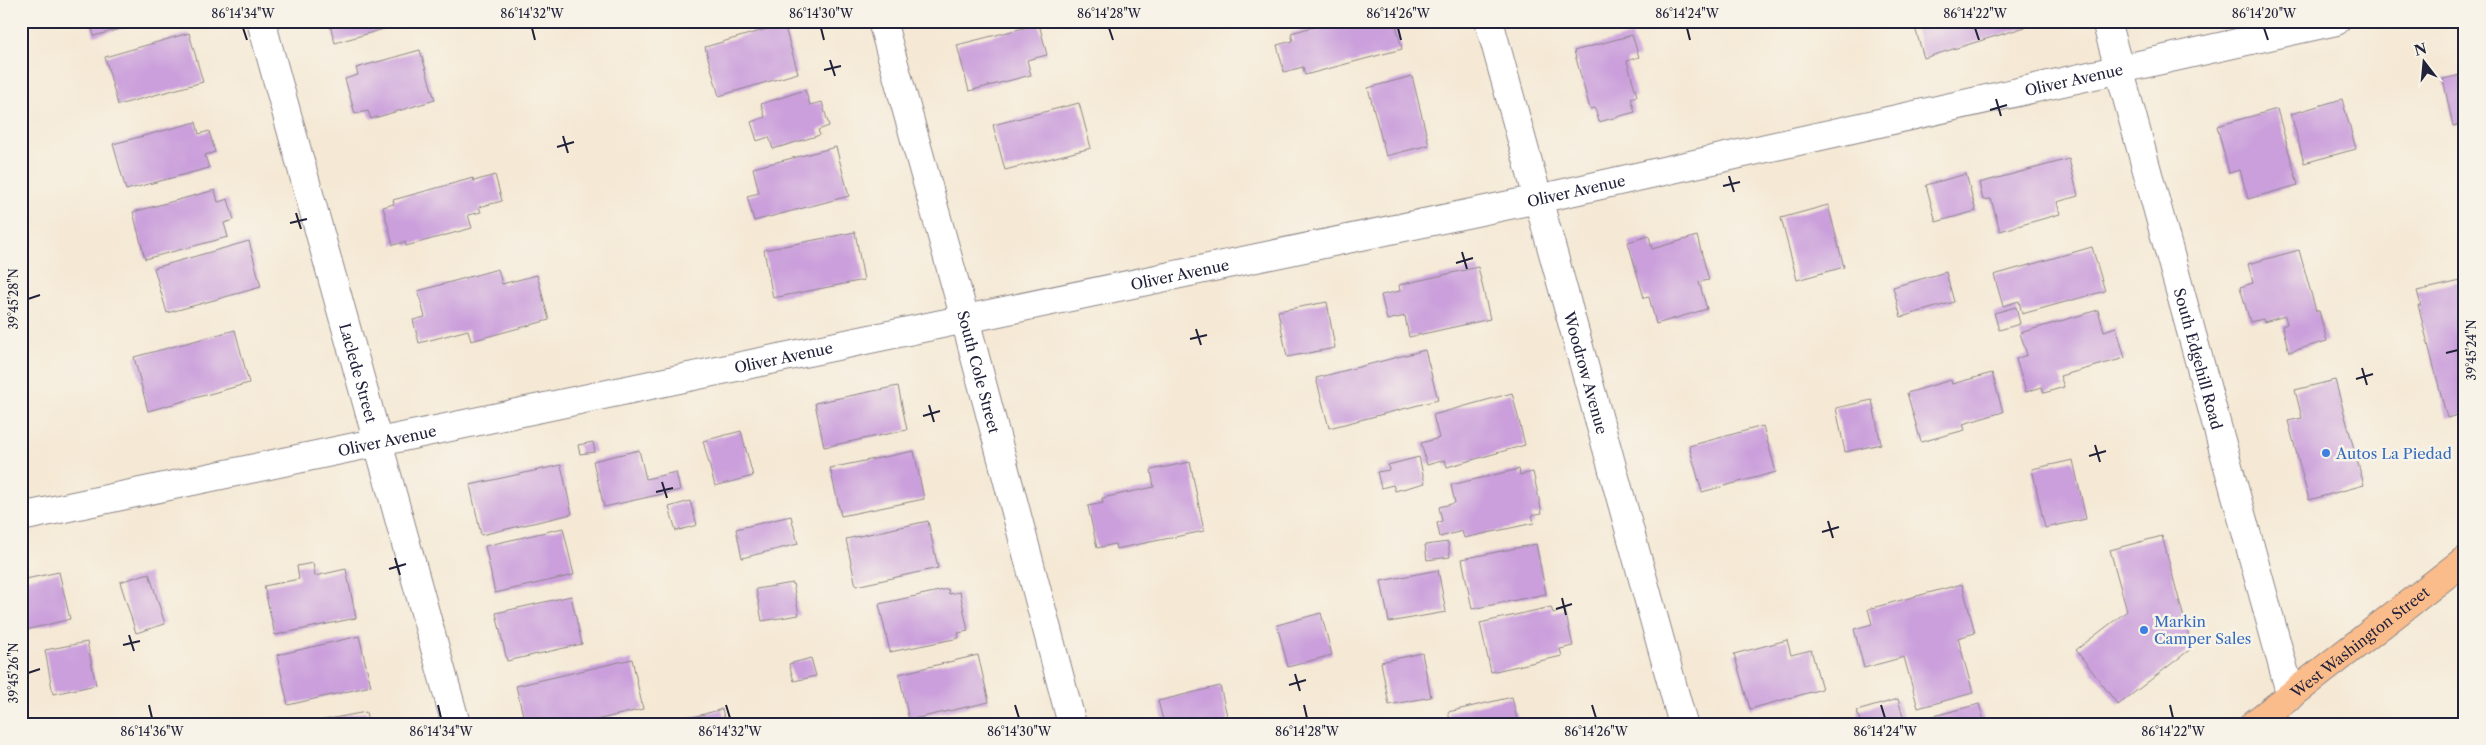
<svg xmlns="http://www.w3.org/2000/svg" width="2486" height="745" font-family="'Libre Caslon Text',serif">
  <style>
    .building { fill: #ca9fdb }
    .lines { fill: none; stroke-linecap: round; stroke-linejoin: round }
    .minor-casing { stroke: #8c8688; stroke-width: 30 }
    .major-casing { stroke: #8c8688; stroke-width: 30 }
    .minor { stroke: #fff; stroke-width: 28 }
    .major { stroke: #fabc8b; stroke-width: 28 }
    .ticks { fill: none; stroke: #22223b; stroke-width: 2 }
    .shop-dot { fill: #3f7fe0; stroke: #f7f3e8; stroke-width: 2 }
    .labels { text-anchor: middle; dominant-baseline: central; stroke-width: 5; stroke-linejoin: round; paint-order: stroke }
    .street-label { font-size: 15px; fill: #22223b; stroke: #f7f3e8 }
    .shop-label { font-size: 15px; fill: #366cbe; stroke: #f7f3e8; text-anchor: start }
    .neatline { fill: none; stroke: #22223b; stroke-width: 2 }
    .ticks-label { font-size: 12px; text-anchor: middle; fill: #22223b }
  </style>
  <rect width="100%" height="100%" fill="#f7f3e8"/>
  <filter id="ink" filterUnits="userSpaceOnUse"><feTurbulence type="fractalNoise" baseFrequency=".02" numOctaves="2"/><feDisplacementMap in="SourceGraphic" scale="10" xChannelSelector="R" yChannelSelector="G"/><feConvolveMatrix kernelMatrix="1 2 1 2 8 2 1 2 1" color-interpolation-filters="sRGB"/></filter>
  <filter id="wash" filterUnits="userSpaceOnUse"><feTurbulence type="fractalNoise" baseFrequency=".0096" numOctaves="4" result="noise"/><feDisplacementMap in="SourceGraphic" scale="20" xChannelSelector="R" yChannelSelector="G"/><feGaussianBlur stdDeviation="1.12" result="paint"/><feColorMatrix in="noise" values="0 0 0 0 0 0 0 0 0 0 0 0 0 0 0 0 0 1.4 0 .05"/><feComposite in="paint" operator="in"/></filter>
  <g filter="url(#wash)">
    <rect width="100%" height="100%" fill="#f5e9d5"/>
    <g id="blocks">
      <g class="building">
        <path d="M90 21H145V22L94 36Z"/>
        <path d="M329 21H408V22L335 43Z"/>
        <path d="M729 21H752V22L731 28Z"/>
        <path d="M1335 21H1395L1402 49 1305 75 1303 67 1284 72 1277 45 1293 41 1291 33Z"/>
        <path d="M1913 21H2030L2032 25 1924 58Z"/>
        <path d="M784 24 798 73 719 96 705 47Z"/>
        <path d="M1039 24 1047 55 1027 60 1031 75 969 91 957 45Z"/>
        <path d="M189 33 203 82 118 105 105 57Z"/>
        <path d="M1632 35 1639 57 1627 61 1637 96 1631 98 1635 112 1599 122 1595 108 1590 109 1574 51Z"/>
        <path d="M420 50 435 100 371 119 368 111 355 114 345 79 358 75 356 68Z"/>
        <path d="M2465 74V123L2453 126 2443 79Z"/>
        <path d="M1412 76 1429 145 1386 156 1368 88Z"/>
        <path d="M805 90 810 105 822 102 829 126 818 130 820 135 773 149 769 137 757 141 751 122 765 117 761 104Z"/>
        <path d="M2342 99 2356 149 2304 163 2291 114Z"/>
        <path d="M1079 103 1091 148 1005 170 993 125Z"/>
        <path d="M2277 109 2298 185 2248 199 2240 170 2229 173 2217 126Z"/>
        <path d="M196 122 199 134 209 131 215 152 205 155 209 168 126 190 113 144Z"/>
        <path d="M836 147 849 196 754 221 747 196 759 193 753 168Z"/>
        <path d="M2069 159 2078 196 2057 202 2060 214 2000 231 1991 199 1983 200 1979 183Z"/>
        <path d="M1966 174 1976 211 1936 222 1926 185Z"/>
        <path d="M495 175 502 201 479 207 481 212 468 215 472 228 406 246 405 242 393 245 383 207 394 204 393 200 473 178 474 181Z"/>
        <path d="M215 190 218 202 228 199 234 220 224 223 228 237 145 259 133 212Z"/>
        <path d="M1828 205 1844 267 1797 280 1781 218Z"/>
        <path d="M855 232 864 280 773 298 764 250Z"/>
        <path d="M1649 236 1652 249 1697 236 1709 280 1699 282 1707 309 1656 324 1649 297 1644 298 1628 242Z"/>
        <path d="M249 241 261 287 167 313 154 268Z"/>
        <path d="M2092 247 2105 291 2022 314 2019 301 2003 306 1994 275Z"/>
        <path d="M2299 250 2316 311H2319L2327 341 2289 352 2282 326 2287 324 2285 316 2264 322 2263 319 2250 322 2240 287 2253 283 2248 264Z"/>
        <path d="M1478 267 1490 319 1409 337 1405 316 1387 320 1381 295 1400 291 1399 285Z"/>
        <path d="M498 269 502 284 537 275 549 320 471 341 468 330 419 343 413 320 425 317 418 291Z"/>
        <path d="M1946 272 1954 302 1901 317 1893 287Z"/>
        <path d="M2465 280V413L2447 418 2418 305H2421L2417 291Z"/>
        <path d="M1327 302 1335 348 1287 357 1278 311Z"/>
        <path d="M2016 307 2020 324 1999 330 1994 313Z"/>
        <path d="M2098 310 2104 331 2116 327 2125 358 2060 376 2064 387 2044 393 2042 387 2026 392 2016 359 2027 355 2020 333Z"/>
        <path d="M235 330 249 383 148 411 134 357Z"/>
        <path d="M1425 350 1438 400 1329 428 1316 378Z"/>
        <path d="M1992 373 2003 412 1963 424 1965 430 1921 442 1907 393 1951 380 1952 384Z"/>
        <path d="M2335 380 2364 485 2309 500 2288 421 2302 418 2295 390Z"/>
        <path d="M898 386 907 430 824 447 815 403Z"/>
        <path d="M1512 393 1525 445 1447 467 1445 460 1427 465 1421 443 1439 438 1433 415Z"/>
        <path d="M1872 400 1881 444 1845 452 1836 408Z"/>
        <path d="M1763 426 1776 472 1702 492 1689 446Z"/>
        <path d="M741 431 753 476 715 486 703 441Z"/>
        <path d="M593 442 595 452 580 454 578 445Z"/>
        <path d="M639 450 646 479 676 472 680 490 604 507 593 461Z"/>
        <path d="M914 451 924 499 841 516 830 468Z"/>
        <path d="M1419 457 1425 483 1395 491 1393 485 1381 488 1377 472 1389 470 1388 465Z"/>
        <path d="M2073 460 2086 519 2045 528 2032 469Z"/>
        <path d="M1190 462 1204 531 1116 549 1115 544 1097 548 1088 506 1103 503 1102 498 1154 487 1151 470Z"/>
        <path d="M561 465 572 514 481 535 470 485Z"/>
        <path d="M1519 469 1520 475 1533 472 1542 513 1532 515 1534 523 1464 538 1462 531 1440 537 1437 523 1442 521 1439 507 1455 503 1451 485Z"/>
        <path d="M690 501 697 525 676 531 669 507Z"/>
        <path d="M791 516 798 544 742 558 736 529Z"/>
        <path d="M928 521 938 568 856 586 846 539Z"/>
        <path d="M563 528 574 575 495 593 485 546Z"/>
        <path d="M2162 536 2192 648 2118 705 2076 650 2127 611 2110 550Z"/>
        <path d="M1448 542 1450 557 1427 560 1425 545Z"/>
        <path d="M1536 544 1546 594 1472 609 1462 559Z"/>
        <path d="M313 563 315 576 346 569 356 618 275 635 264 586 299 579 297 566Z"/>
        <path d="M1438 570 1446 612 1389 622 1381 581Z"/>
        <path d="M59 572 70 619 26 630 21 608V580Z"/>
        <path d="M149 573 165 624 136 633 120 582Z"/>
        <path d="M793 583 799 615 762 621 756 589Z"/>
        <path d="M1962 584 1975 633 1958 638 1973 693 1918 708 1904 657 1864 668 1854 629 1872 624 1868 609Z"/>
        <path d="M948 589 949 594 960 592 968 631 958 633 959 638 890 652 879 604Z"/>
        <path d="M571 596 582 644 507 661 496 613Z"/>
        <path d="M1551 607 1553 613 1565 610 1573 646 1560 649 1562 656 1491 672 1480 623Z"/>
        <path d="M1321 613 1332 655 1288 667 1277 625Z"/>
        <path d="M359 636 371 686 288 705 277 655Z"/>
        <path d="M1787 640 1791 655 1811 650 1822 689 1750 709 1734 654Z"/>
        <path d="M87 642 96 685 53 694 45 650Z"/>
        <path d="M1422 653 1431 697 1389 705 1381 662Z"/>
        <path d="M978 655 989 702 909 720 899 674Z"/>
        <path d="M811 658 816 676 794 681 789 664Z"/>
        <path d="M632 659 643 709 579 724H525L516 686Z"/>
        <path d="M1220 686 1229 724H1164L1158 701Z"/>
        <path d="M1512 697 1518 724H1451L1448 712Z"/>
        <path d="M1898 699 1905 724H1861L1857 711Z"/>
        <path d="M1979 704 1985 724H1931L1930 717Z"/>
        <path d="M722 709 726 724H684L683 720Z"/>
        <path d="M366 712 368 724H308V723Z"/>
      </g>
    </g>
  </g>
  <g filter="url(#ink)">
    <use href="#blocks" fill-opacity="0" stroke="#8c8688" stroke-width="1"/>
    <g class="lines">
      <g class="minor-casing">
        <g id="minor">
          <path id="s1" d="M261 21 456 724"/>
          <path id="s2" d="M882 21 965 319 1072 724"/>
          <path id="s3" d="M1489 21 1683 724"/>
          <path id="s4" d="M2106 21 2291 696"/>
          <path id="s5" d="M21 517 1538 199 2336 21"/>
        </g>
      </g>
      <g class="major-casing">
        <g id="major">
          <path id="s6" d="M2254 724 2465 560"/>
        </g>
      </g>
      <use href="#minor" class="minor"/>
      <use href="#major" class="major"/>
    </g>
  </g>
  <path class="ticks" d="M243 28 247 40M532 28 535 40M821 28 824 40M1109 28 1113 40M1398 28 1401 40M1687 28 1690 40M1975 28 1979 40M2264 28 2268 40M830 60 835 76M824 70 841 66M1996 99 2001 116M1990 110 2007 105M563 136 568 153M557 147 574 142M1729 176 1734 192M1723 186 1740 182M296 213 301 229M290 223 307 219M1462 252 1467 269M1456 263 1473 258M28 299 40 295M1196 329 1201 345M1190 339 1207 335M2446 353 2458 350M2362 368 2367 385M2356 379 2373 374M929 405 934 422M923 416 940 411M2095 445 2100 462M2089 456 2106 451M662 482 667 498M656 492 673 488M1828 521 1833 538M1822 532 1839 527M395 558 400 575M389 569 406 564M1562 598 1566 615M1556 609 1572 604M129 635 134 651M123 645 140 641M28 673 40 669M1295 674 1300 691M1289 685 1306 680M149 705 152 718M438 705 441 718M726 705 730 718M1015 705 1019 718M1304 705 1307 718M1592 705 1596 718M1881 705 1885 718M2170 705 2173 718"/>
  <g class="shop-dot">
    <circle cx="2326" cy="453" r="5"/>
    <circle cx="2144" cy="630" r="5"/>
  </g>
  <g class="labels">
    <g class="street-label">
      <text stroke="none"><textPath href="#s5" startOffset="2099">Oliver Avenue</textPath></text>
      <text stroke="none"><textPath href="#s5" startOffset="1589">Oliver Avenue</textPath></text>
      <text stroke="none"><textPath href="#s5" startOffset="1184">Oliver Avenue</textPath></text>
      <text stroke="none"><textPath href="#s5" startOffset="779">Oliver Avenue</textPath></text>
      <text stroke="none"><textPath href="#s4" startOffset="350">South Edgehill Road</textPath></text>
      <text stroke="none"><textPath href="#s2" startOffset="364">South Cole Street</textPath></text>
      <text stroke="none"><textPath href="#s3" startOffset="365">Woodrow Avenue</textPath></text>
      <text stroke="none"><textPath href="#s1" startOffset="365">Laclede Street</textPath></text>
      <text stroke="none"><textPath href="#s5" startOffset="374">Oliver Avenue</textPath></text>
      <text stroke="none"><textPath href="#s6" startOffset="134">West Washington Street</textPath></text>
    </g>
    <g class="shop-label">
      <text x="2336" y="453">Autos La Piedad</text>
      <text x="2154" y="621">Markin<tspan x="2154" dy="17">Camper Sales</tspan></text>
    </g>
  </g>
  <rect width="2486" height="745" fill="none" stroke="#f7f3e8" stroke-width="55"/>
  <g transform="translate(2424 62) rotate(344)" stroke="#f7f3e8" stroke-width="4" paint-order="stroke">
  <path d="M0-4L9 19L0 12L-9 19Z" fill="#22223b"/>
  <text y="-8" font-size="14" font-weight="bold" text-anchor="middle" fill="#22223b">N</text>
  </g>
  <rect x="28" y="28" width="2430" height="690" class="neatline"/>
  <g class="ticks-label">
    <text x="243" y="18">86°14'34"W</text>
    <text x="532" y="18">86°14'32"W</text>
    <text x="821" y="18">86°14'30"W</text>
    <text x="1109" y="18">86°14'28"W</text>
    <text x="1398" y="18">86°14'26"W</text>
    <text x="1687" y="18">86°14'24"W</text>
    <text x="1975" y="18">86°14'22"W</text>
    <text x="2264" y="18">86°14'20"W</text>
    <text transform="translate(14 299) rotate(-90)" y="4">39°45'28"N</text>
    <text transform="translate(2472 350) rotate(-90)" y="4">39°45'24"N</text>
    <text transform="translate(14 673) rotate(-90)" y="4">39°45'26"N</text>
    <text x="152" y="736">86°14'36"W</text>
    <text x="441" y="736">86°14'34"W</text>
    <text x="730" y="736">86°14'32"W</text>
    <text x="1019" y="736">86°14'30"W</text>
    <text x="1307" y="736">86°14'28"W</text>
    <text x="1596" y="736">86°14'26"W</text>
    <text x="1885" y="736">86°14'24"W</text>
    <text x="2173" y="736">86°14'22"W</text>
  </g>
</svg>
